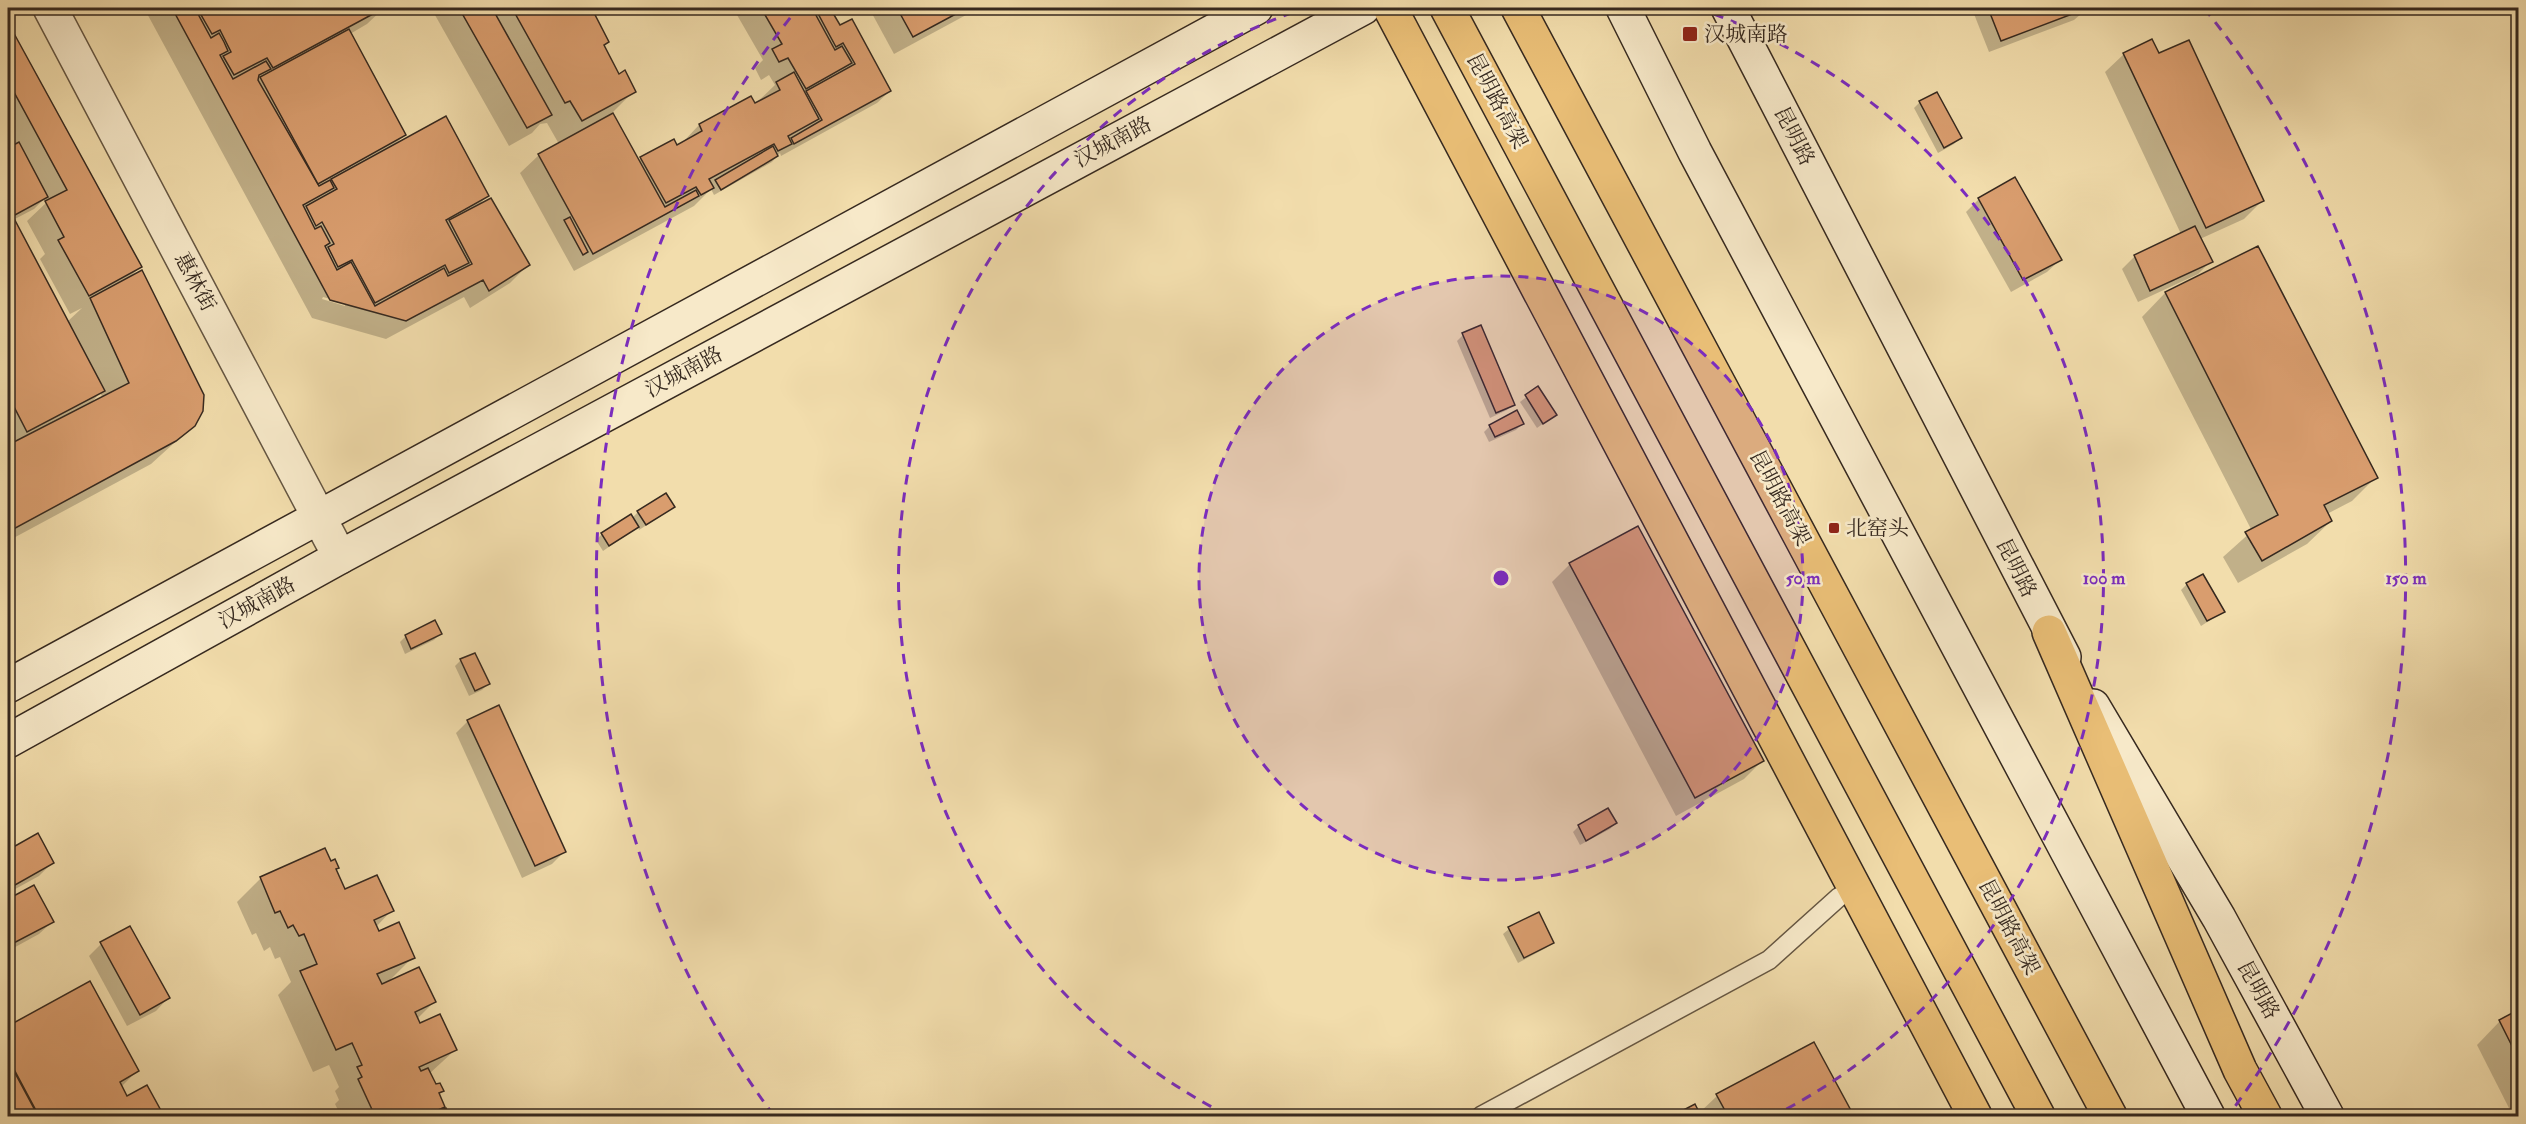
<svg xmlns="http://www.w3.org/2000/svg" width="2526" height="1124" font-family="'IM FELL Double Pica','Noto Serif SC',serif">
  <style>
    .shadow { fill: #0003; fill-rule: evenodd }
    .building { fill: #d99d6e; stroke: #36291f; stroke-width: 1.5 }
    .lines { fill: none; stroke-linecap: round; stroke-linejoin: round }
    .service-casing { stroke: #655642; stroke-width: 21 }
    .tertiary-casing { stroke: #655642; stroke-width: 36 }
    .secondary-casing { stroke: #36291f; stroke-width: 36 }
    .trunk-casing { stroke: #36291f; stroke-width: 36 }
    .service { stroke: #f7e9c9; stroke-width: 18 }
    .tertiary { stroke: #f7e9c9; stroke-width: 33 }
    .secondary { stroke: #f7e9c9; stroke-width: 33 }
    .trunk { stroke: #e9be76; stroke-width: 33 }
    .ring { fill: none; stroke: #7b2cbf; stroke-width: 3; stroke-dasharray: 10 8 }
    .poi-dot { fill: #8f2418; stroke: #f7e9c9; stroke-width: 2 }
    .labels { text-anchor: middle; dominant-baseline: central; stroke-width: 5; stroke-linejoin: round; paint-order: stroke }
    .poi-label { font-size: 21px; fill: #36291f; stroke: #f7e9c9; text-anchor: start }
    .street-label { font-size: 21px; fill: #36291f; stroke: #f7e9c9 }
    .centre { fill: #7b2cbf; stroke: #f7e9c9; stroke-width: 3 }
    .ring-label { font-size: 18px; text-anchor: middle; font-weight: bold; fill: #7b2cbf; stroke: #f7e9c9; stroke-width: 5; stroke-linejoin: round; paint-order: stroke }
  </style>
  <rect width="100%" height="100%" fill="#f2ddac"/>
  <filter id="stains"><feTurbulence type="fractalNoise" baseFrequency=".00333" numOctaves="4"/><feColorMatrix values="0 0 0 0 .2 0 0 0 0 .09 0 0 0 0 .02 0 0 0 .5 -.17"/></filter>
  <radialGradient id="worn" r=".72"><stop offset=".6" stop-color="#630" stop-opacity="0"/><stop offset="1" stop-color="#630" stop-opacity=".3"/></radialGradient>
  <g class="shadow">
    <path d="M144 8H384L367 24 350 34 405 135 394 145 487 196 478 206 528 265 510 283 470 308 464 297 386 339 312 318ZM323 297 345 303V306L322 299Z"/>
    <path d="M431 8H580L608 42 603 47 618 76 634 91 612 113 638 161 641 158 681 144 699 125 750 98 754 105 775 85 769 75 761 80 755 68 763 60 733 8H828L839 27 890 91 877 103 781 156 780 153 772 162 714 195 711 189 694 206 574 271 520 173 539 155 559 144 547 123 540 124 532 133 509 146Z"/>
    <path d="M869 8H979L894 54Z"/>
    <path d="M1980 8H2095L2081 14 2074 20 1989 52 1974 14Z"/>
    <path d="M11 31 140 267 129 278 194 425 151 464 8 541V150L15 146 8 133V32ZM44 199 46 203 27 221 45 254 40 259 70 314 82 308 67 322 13 220 34 209ZM100 393 103 398 90 404Z"/>
    <path d="M2124 54 2159 55 2263 200 2244 219 2200 239 2211 261 2198 274 2138 302 2122 269 2135 256 2181 234 2105 72Z"/>
    <path d="M1920 102 1960 138 1954 144 1938 153 1914 108Z"/>
    <path d="M2015 179 2060 260 2047 272 2011 292 1966 212 1978 200Z"/>
    <path d="M2257 248 2376 477 2352 501 2327 514 2331 521 2307 544 2238 583 2223 557 2252 531 2142 317 2165 293Z"/>
    <path d="M1463 335 1513 404 1507 410 1490 418 1457 341Z"/>
    <path d="M1538 388 1555 415 1537 428 1520 402Z"/>
    <path d="M1522 424 1516 430 1489 442 1484 432 1490 426Z"/>
    <path d="M673 507 667 512 639 530 638 527 603 551 596 540 602 534 632 518 638 512Z"/>
    <path d="M1570 564 1762 761 1744 779 1676 816 1552 582Z"/>
    <path d="M2187 584 2223 612 2201 626 2181 590Z"/>
    <path d="M440 634 434 640 405 654 400 642 406 636Z"/>
    <path d="M461 660 488 684 482 690 469 696 455 666Z"/>
    <path d="M468 721 564 852 552 864 522 878 456 733Z"/>
    <path d="M1616 823 1610 829 1580 845 1573 832 1579 826Z"/>
    <path d="M37 835 52 863 39 876 8 893V851Z"/>
    <path d="M324 850 344 891 392 910 376 927 378 933 413 957 387 983 434 1002 417 1019 419 1025 455 1050 429 1074 435 1086 442 1090 438 1094 444 1107 436 1114 445 1110 448 1116H341L335 1104 339 1100 335 1091 339 1087 329 1065 313 1072 278 995 291 982 280 957 275 959 270 947 264 951 256 933 252 935 237 902 260 879Z"/>
    <path d="M34 887 52 922 39 934 8 951V901Z"/>
    <path d="M1509 929 1552 942 1546 948 1518 963 1503 934Z"/>
    <path d="M101 944 168 998 156 1011 127 1026 89 956Z"/>
    <path d="M90 983 137 1071 121 1087 126 1098 146 1087 162 1116H8V1027Z"/>
    <path d="M2518 1012V1116H2513L2477 1045 2500 1021Z"/>
    <path d="M1813 1044 1852 1116H1675L1694 1106 1698 1114 1717 1096Z"/>
  </g>
  <g class="building">
    <path d="M172 8H206L197 12 211 38 219 33 224 42 228 51 220 55 233 79 266 61 271 69 259 75 258 80 319 186 330 180 334 188 303 205 315 229 321 226 330 243 325 246 337 270 351 262 375 306 444 268 448 276 472 264 449 220 491 198 530 265 489 291 483 280 406 321 330 300Z"/>
    <path d="M210 8H384L273 68 267 58 234 75 223 56 231 52 220 30 212 34 200 13Z"/>
    <path d="M459 8H492L552 115 527 128Z"/>
    <path d="M512 8H582L585 12 592 9 609 42 604 45 619 74 625 70 636 92 582 121 570 101 565 103Z"/>
    <path d="M761 8H812L835 50 842 46 852 63 806 89 788 58 779 62 772 49 782 44Z"/>
    <path d="M815 8H830L840 25 852 19 891 91 794 144 791 138 822 120 806 91 855 64 843 43 836 47Z"/>
    <path d="M897 8H967L913 37Z"/>
    <path d="M1988 8H2088L2001 41Z"/>
    <path d="M11 28 142 267 89 296 58 240 64 237 45 201 67 190 8 81V31Z"/>
    <path d="M349 29 406 135 318 184 260 77Z"/>
    <path d="M2152 39 2159 53 2189 40 2264 201 2206 228 2123 53Z"/>
    <path d="M794 72 819 119 788 136 792 144 778 151 774 144 709 179 714 188 701 195 696 187 666 203 640 157 674 139 677 145 702 131 699 124 751 96 755 103 780 90 776 82Z"/>
    <path d="M1937 92 1962 138 1944 148 1919 101Z"/>
    <path d="M613 113 665 207 696 190 699 196 593 254 538 154Z"/>
    <path d="M446 116 489 196 446 220 469 263 449 273 445 265 375 303 352 260 338 267 328 247 334 244 322 222 316 226 306 206 337 189 331 179Z"/>
    <path d="M19 142 48 197 15 215 8 201V148Z"/>
    <path d="M773 146 778 156 721 190 715 180Z"/>
    <path d="M2015 177 2062 260 2023 280 1978 198Z"/>
    <path d="M8 207 105 391 27 432 8 395Z"/>
    <path d="M570 217 588 252 583 255 564 220Z"/>
    <path d="M2195 226 2213 262 2150 291 2134 255Z"/>
    <path d="M2258 246 2378 478 2324 505 2332 521 2262 561 2245 532 2278 515 2165 292Z"/>
    <path d="M142 270 204 395 203 411 195 426 176 441 8 532V445L129 383 90 298Z"/>
    <path d="M1481 325 1515 405 1496 413 1462 333Z"/>
    <path d="M1538 386 1557 415 1543 424 1525 395Z"/>
    <path d="M1517 410 1524 424 1495 437 1489 425Z"/>
    <path d="M666 493 675 507 646 525 637 511Z"/>
    <path d="M631 514 639 527 609 546 601 533Z"/>
    <path d="M1638 526 1764 761 1695 798 1569 563Z"/>
    <path d="M2203 574 2225 612 2207 621 2186 583Z"/>
    <path d="M435 620 442 634 411 649 405 635Z"/>
    <path d="M475 653 490 684 475 691 460 659Z"/>
    <path d="M499 705 566 852 535 866 467 720Z"/>
    <path d="M1608 808 1617 823 1586 841 1578 825Z"/>
    <path d="M38 833 54 863 8 889V850Z"/>
    <path d="M325 848 331 861 335 859 339 868 336 869 345 889 377 875 394 911 374 920 379 931 399 922 415 958 377 974 382 984 419 967 436 1002 415 1012 420 1023 440 1014 457 1050 419 1067 421 1071 428 1068 436 1084 440 1083 444 1091 439 1093 445 1107 424 1116H375L358 1079 362 1077 357 1067 362 1065 352 1043 336 1050 300 971 317 964 304 934 299 936 293 925 288 928 280 911 275 913 260 877Z"/>
    <path d="M34 885 54 922 8 946V899Z"/>
    <path d="M1539 912 1554 943 1524 958 1508 927Z"/>
    <path d="M130 926 170 998 140 1015 100 942Z"/>
    <path d="M90 981 139 1071 120 1082 127 1096 147 1085 164 1116H39L8 1058V1026Z"/>
    <path d="M2518 1010V1058L2499 1020Z"/>
    <path d="M1814 1042 1854 1116H1728L1716 1094Z"/>
    <path d="M8 1060 38 1116H8Z"/>
    <path d="M1695 1104 1701 1116H1672Z"/>
    <path d="M446 1108 450 1116H428Z"/>
  </g>
  <g class="lines">
    <g class="service-casing">
      <path id="service" d="M1481 1116 1769 960 1839 897"/>
    </g>
    <g class="tertiary-casing">
      <path id="tertiary" d="M50 8 340 557"/>
    </g>
    <g class="secondary-casing">
      <g id="secondary">
        <path d="M1623 8 1695 152 2208 1116"/>
        <path d="M1728 8 2064 657"/>
        <path d="M8 686 1256 8"/>
        <path d="M2093 706 2219 918 2327 1116"/>
        <path d="M8 741 340 557 1363 8"/>
      </g>
    </g>
    <g class="trunk-casing">
      <g id="trunk">
        <path d="M1390 8 1975 1116"/>
        <path d="M1447 8 2038 1116"/>
        <path d="M1518 8 2110 1116"/>
        <path d="M2049 632 2240 1070 2265 1116"/>
      </g>
    </g>
    <use href="#service" class="service"/>
    <use href="#tertiary" class="tertiary"/>
    <use href="#secondary" class="secondary"/>
    <use href="#trunk" class="trunk"/>
  </g>
  <circle cx="1501" cy="578" r="302" fill="#7b2cbf" fill-opacity=".12"/>
  <g class="ring">
    <circle cx="1501" cy="578" r="302"/>
    <path d="M1227 1115A603 603 0 0 1 1305 8M1697 8A603 603 0 0 1 1775 1115"/>
    <path d="M774 1116A905 905 0 0 1 798 8M2204 8A905 905 0 0 1 2228 1116"/>
  </g>
  <g class="poi-dot">
    <rect x="1682" y="26" width="16" height="16" rx="3"/>
    <rect x="1828" y="522" width="12" height="12" rx="3"/>
  </g>
  <g class="labels">
    <g class="poi-label">
      <text x="1704" y="34">汉城南路</text>
      <text x="1846" y="528">北窑头</text>
    </g>
    <g class="street-label">
      <text transform="translate(1497 101) rotate(62)">昆明路高架</text>
      <text transform="translate(1794 136) rotate(63)">昆明路</text>
      <text transform="translate(1113 142) rotate(-28)">汉城南路</text>
      <text transform="translate(195 282) rotate(62)">惠林街</text>
      <text transform="translate(684 372) rotate(-28)">汉城南路</text>
      <text transform="translate(1780 498) rotate(62)">昆明路高架</text>
      <text transform="translate(2016 568) rotate(63)">昆明路</text>
      <text transform="translate(257 603) rotate(-29)">汉城南路</text>
      <text transform="translate(2009 927) rotate(62)">昆明路高架</text>
      <text transform="translate(2258 990) rotate(61)">昆明路</text>
    </g>
  </g>
  <circle cx="1501" cy="578" r="9" class="centre"/>
  <g class="ring-label">
    <text x="1803" y="584">50 m</text>
    <text x="2104" y="584">100 m</text>
    <text x="2406" y="584">150 m</text>
  </g>
  <rect width="2526" height="1124" fill="none" stroke="#f2ddac" stroke-width="30"/>
  <rect x="9" y="9" width="2508" height="1106" fill="none" stroke="#36291f" stroke-width="3"/>
  <rect x="15" y="15" width="2496" height="1094" fill="none" stroke="#36291f" stroke-width="1.5"/>
  <rect width="100%" height="100%" filter="url(#stains)"/>
  <rect width="100%" height="100%" fill="url(#worn)"/>
</svg>
